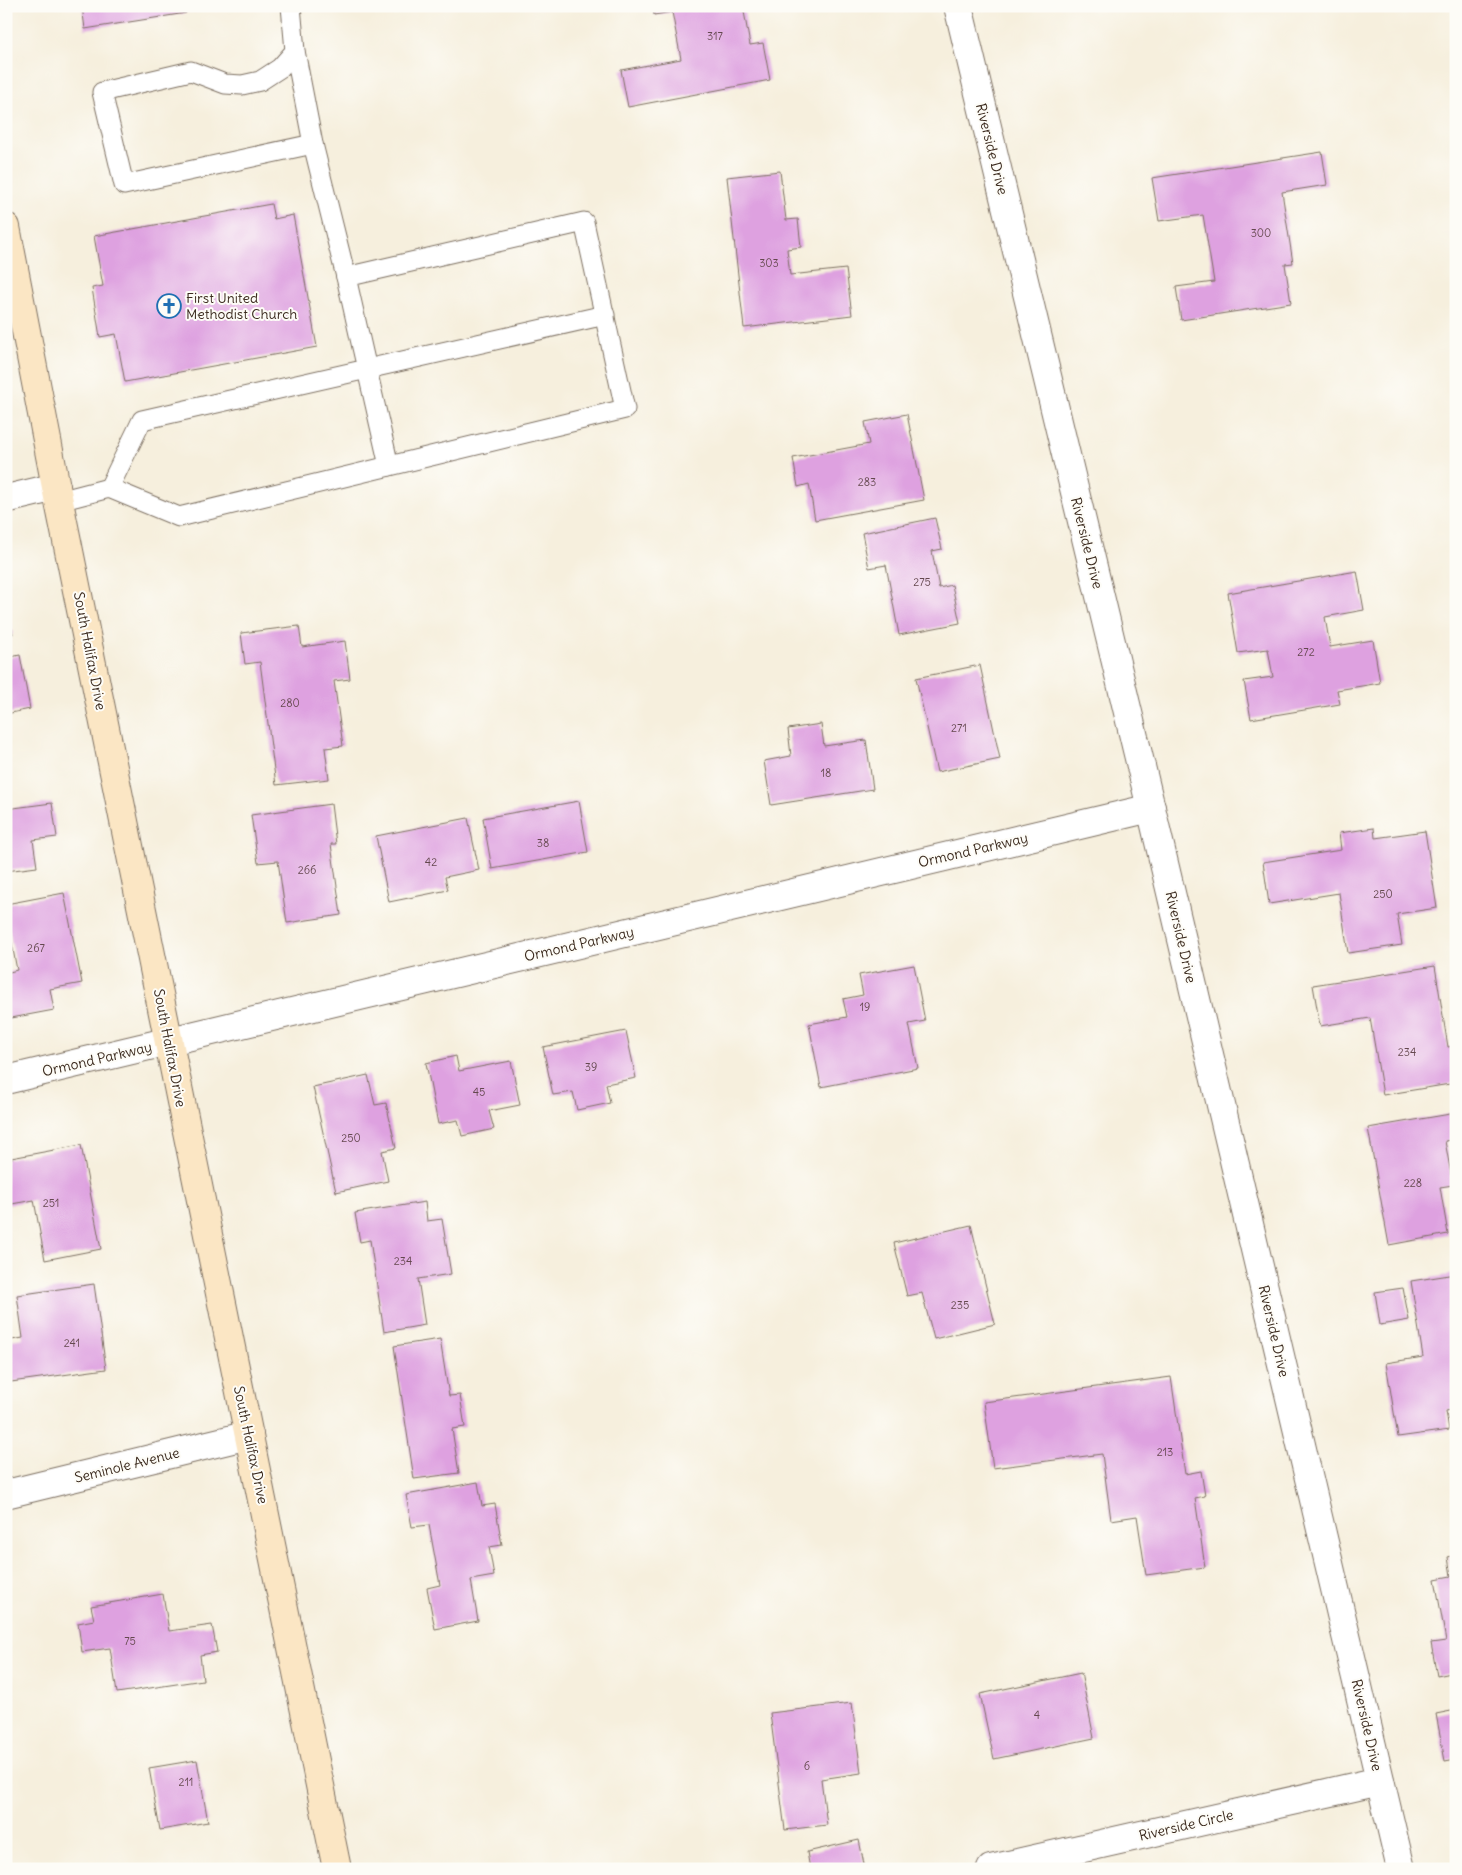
<svg xmlns="http://www.w3.org/2000/svg" width="1462" height="1875" font-family="Delius,sans-serif">
  <style>
    .building { fill: #dea1e0 }
    .lines { fill: none; stroke-linecap: round; stroke-linejoin: round }
    .lane-casing { stroke: #7c6f61; stroke-width: 21 }
    .street-casing { stroke: #7c6f61; stroke-width: 30 }
    .secondary-casing { stroke: #7c6f61; stroke-width: 30 }
    .lane { stroke: #fff; stroke-width: 19 }
    .street { stroke: #fff; stroke-width: 28 }
    .secondary { stroke: #fbe6c4; stroke-width: 28 }
    .labels { text-anchor: middle; dominant-baseline: central; stroke-width: 4; stroke-linejoin: round; paint-order: stroke }
    .number-label { font-size: 11px; fill: #64484e }
    .street-label { font-size: 14px; fill: #3b2a1e; stroke: #fdfcf7 }
    .poi-label { font-size: 14px; fill: #3b2a1e; stroke: #fdfcf7; text-anchor: start }
  </style>
  <rect width="100%" height="100%" fill="#fdfcf7"/>
  <filter id="ink" filterUnits="userSpaceOnUse"><feTurbulence type="fractalNoise" baseFrequency=".02" numOctaves="2"/><feDisplacementMap in="SourceGraphic" scale="10" xChannelSelector="R" yChannelSelector="G"/><feConvolveMatrix kernelMatrix="1 2 1 2 8 2 1 2 1" color-interpolation-filters="sRGB"/></filter>
  <filter id="wash" filterUnits="userSpaceOnUse"><feTurbulence type="fractalNoise" baseFrequency=".0096" numOctaves="4" result="noise"/><feDisplacementMap in="SourceGraphic" scale="20" xChannelSelector="R" yChannelSelector="G"/><feGaussianBlur stdDeviation="1.12" result="paint"/><feColorMatrix in="noise" values="0 0 0 0 0 0 0 0 0 0 0 0 0 0 0 0 0 1.4 0 .05"/><feComposite in="paint" operator="in"/></filter>
  <g filter="url(#wash)">
    <rect width="100%" height="100%" fill="#f6efdd"/>
    <g id="blocks">
      <g class="building">
        <path d="M82 6H185L186 13 85 29Z"/>
        <path d="M653 6H743L750 45 763 43 770 80 628 107 621 70 681 59 672 12 654 15Z"/>
        <path d="M1322 152 1327 185 1282 192 1293 263 1285 264 1291 303 1181 320 1176 287 1214 282 1203 215 1159 221 1152 178Z"/>
        <path d="M780 171 786 220 798 219 801 247 787 249 790 275 846 269 852 315 744 328 727 177Z"/>
        <path d="M271 204 274 219 293 215 317 347 125 382 116 334 100 337 92 288 103 286 94 236Z"/>
        <path d="M907 414 924 500 815 520 809 484 798 487 793 458 869 444 865 422Z"/>
        <path d="M935 518 942 549 932 551 939 588 952 585 960 623 899 635 886 565 869 568 862 533Z"/>
        <path d="M1357 571 1364 610 1325 617 1330 647 1373 640 1380 683 1337 690 1340 704 1251 719 1244 681 1273 677 1268 649 1238 653 1228 593Z"/>
        <path d="M6 605 13 634 6 635Z"/>
        <path d="M299 626 302 647 345 641 350 679 334 681 343 746 325 748 329 779 276 785 260 662 245 664 241 633Z"/>
        <path d="M20 655 30 709 6 714V658Z"/>
        <path d="M980 665 1000 759 937 772 916 678Z"/>
        <path d="M821 724 824 746 866 740 873 789 771 805 764 761 791 756 788 729Z"/>
        <path d="M579 801 588 852 492 869 483 818Z"/>
        <path d="M52 803 57 837 33 840 37 867 6 871V809Z"/>
        <path d="M331 804 336 844H331L341 915 287 923 278 861 258 863 251 815Z"/>
        <path d="M468 818 479 870 445 877 448 890 389 902 376 836Z"/>
        <path d="M1374 828 1375 838 1425 831 1437 908 1397 914 1402 945 1348 953 1339 893 1269 904 1263 862 1341 850 1339 833Z"/>
        <path d="M64 893 82 983 50 989 54 1010 6 1019V973L17 970 6 913V904Z"/>
        <path d="M914 965 925 1021 909 1024 918 1068 821 1087 809 1024 847 1017 843 999 863 995 859 975Z"/>
        <path d="M1435 966 1448 1047 1454 1046 1456 1060V1083L1383 1095 1370 1018 1320 1026 1313 985Z"/>
        <path d="M626 1031 636 1078 606 1084 610 1103 577 1110 573 1092 553 1095 543 1047Z"/>
        <path d="M456 1056 459 1071 511 1061 520 1105 489 1111 494 1129 462 1136 458 1120 438 1124 426 1063Z"/>
        <path d="M368 1075 375 1105 386 1103 396 1148 382 1151 388 1181 336 1192 313 1087Z"/>
        <path d="M1456 1113V1139L1445 1141 1453 1185 1440 1187 1448 1234 1389 1245 1368 1128Z"/>
        <path d="M81 1145 101 1249 45 1260 34 1200 6 1205V1159Z"/>
        <path d="M425 1202 427 1221 442 1219 451 1274 418 1279 425 1325 384 1332 370 1240 360 1242 355 1213Z"/>
        <path d="M971 1225 995 1324 934 1339 922 1293 907 1296 894 1243Z"/>
        <path d="M1456 1274V1409L1446 1411 1449 1430 1398 1437 1386 1363 1423 1357 1411 1281Z"/>
        <path d="M94 1284 106 1369 11 1382 6 1341 23 1338 17 1295Z"/>
        <path d="M1403 1288 1409 1320 1380 1325 1375 1292Z"/>
        <path d="M440 1339 449 1396 460 1395 465 1427 452 1429 459 1473 414 1479 394 1346Z"/>
        <path d="M1171 1377 1185 1474 1201 1471 1205 1496 1195 1498 1205 1567 1146 1575 1137 1516 1111 1520 1102 1454 993 1468 984 1402Z"/>
        <path d="M478 1482 482 1506 495 1504 502 1545 489 1547 494 1576 471 1580 478 1621 435 1629 427 1588 440 1585 429 1525 412 1527 406 1495Z"/>
        <path d="M1456 1555V1672L1437 1676 1431 1643 1446 1641 1435 1579 1451 1576 1448 1557Z"/>
        <path d="M163 1594 169 1631 212 1625 217 1652 200 1655 203 1680 117 1693 110 1648 82 1652 78 1623 94 1620 91 1606Z"/>
        <path d="M1081 1673 1094 1738 994 1759 980 1694Z"/>
        <path d="M852 1703 861 1773 821 1779 827 1825 785 1830 770 1713Z"/>
        <path d="M1456 1710V1759L1445 1761 1436 1714Z"/>
        <path d="M197 1760 208 1822 160 1830 149 1768Z"/>
        <path d="M859 1840 865 1869H810L807 1852Z"/>
      </g>
    </g>
  </g>
  <g filter="url(#ink)">
    <use href="#blocks" fill-opacity="0" stroke="#7c6f61" stroke-width="1"/>
    <g class="lines">
      <g class="lane-casing">
        <g id="lane">
          <path d="M291 6 295 51 313 144 346 277 389 466"/>
          <path d="M295 51 280 68 260 81 242 85 225 84 191 71 102 92 124 185 313 144"/>
          <path d="M109 488 142 420 605 315"/>
          <path d="M59 501 109 488 179 517 625 409 584 222 346 277"/>
        </g>
      </g>
      <g class="street-casing">
        <g id="street">
          <path d="M958 6 1151 808 1401 1869"/>
          <path d="M6 499 56 487"/>
          <path d="M6 1080 1151 808"/>
          <path d="M6 1494 249 1435"/>
          <path d="M991 1869 1380 1781"/>
        </g>
      </g>
      <g class="secondary-casing">
        <path id="secondary" d="M6 227 56 487 337 1869"/>
      </g>
      <use href="#lane" class="lane"/>
      <use href="#street" class="street"/>
      <use href="#secondary" class="secondary"/>
    </g>
  </g>
  <defs>
    <g id="church-ring" transform="scale(1.25)"><circle r="9.5" fill="#fdfcf7" stroke="#1f6fb2" stroke-width="1.5"/><path d="M-1.2-6h2.4v3.5h3.3v2.4h-3.3V6h-2.4V-.1h-3.3v-2.4h3.3Z" fill="#1f6fb2"/></g>
  </defs>
  <g fill-rule="evenodd">
    <use href="#church-ring" x="169" y="306"/>
  </g>
  <g class="labels">
    <g class="number-label">
      <text x="715" y="36">317</text>
      <text x="1261" y="233">300</text>
      <text x="769" y="263">303</text>
      <text x="867" y="482">283</text>
      <text x="922" y="582">275</text>
      <text x="1306" y="652">272</text>
      <text x="290" y="703">280</text>
      <text x="959" y="728">271</text>
      <text x="826" y="773">18</text>
      <text x="543" y="843">38</text>
      <text x="431" y="862">42</text>
      <text x="307" y="870">266</text>
      <text x="1383" y="894">250</text>
      <text x="36" y="948">267</text>
      <text x="865" y="1007">19</text>
      <text x="1407" y="1052">234</text>
      <text x="591" y="1067">39</text>
      <text x="479" y="1092">45</text>
      <text x="351" y="1138">250</text>
      <text x="1413" y="1183">228</text>
      <text x="51" y="1203">251</text>
      <text x="403" y="1261">234</text>
      <text x="960" y="1305">235</text>
      <text x="72" y="1343">241</text>
      <text x="1165" y="1452">213</text>
      <text x="130" y="1641">75</text>
      <text x="1037" y="1715">4</text>
      <text x="807" y="1766">6</text>
      <text x="186" y="1782">211</text>
    </g>
    <g class="street-label">
      <text transform="translate(992 149) rotate(76)">Riverside Drive</text>
      <text transform="translate(1087 543) rotate(76)">Riverside Drive</text>
      <text transform="translate(90 651) rotate(79)">South Halifax Drive</text>
      <text transform="translate(973 850) rotate(-13)">Ormond Parkway</text>
      <text transform="translate(1181 937) rotate(77)">Riverside Drive</text>
      <text transform="translate(579 944) rotate(-13)">Ormond Parkway</text>
      <text transform="translate(170 1048) rotate(79)">South Halifax Drive</text>
      <text transform="translate(97 1059) rotate(-13)">Ormond Parkway</text>
      <text transform="translate(1274 1331) rotate(77)">Riverside Drive</text>
      <text transform="translate(251 1445) rotate(78)">South Halifax Drive</text>
      <text transform="translate(127 1465) rotate(-14)">Seminole Avenue</text>
      <text transform="translate(1367 1725) rotate(77)">Riverside Drive</text>
      <text transform="translate(1186 1825) rotate(-13)">Riverside Circle</text>
    </g>
    <g class="poi-label">
      <text x="186" y="298">First United<tspan x="186" dy="16">Methodist Church</tspan></text>
    </g>
  </g>
  <rect width="1462" height="1875" fill="none" stroke="#fdfcf7" stroke-width="25"/>
</svg>
